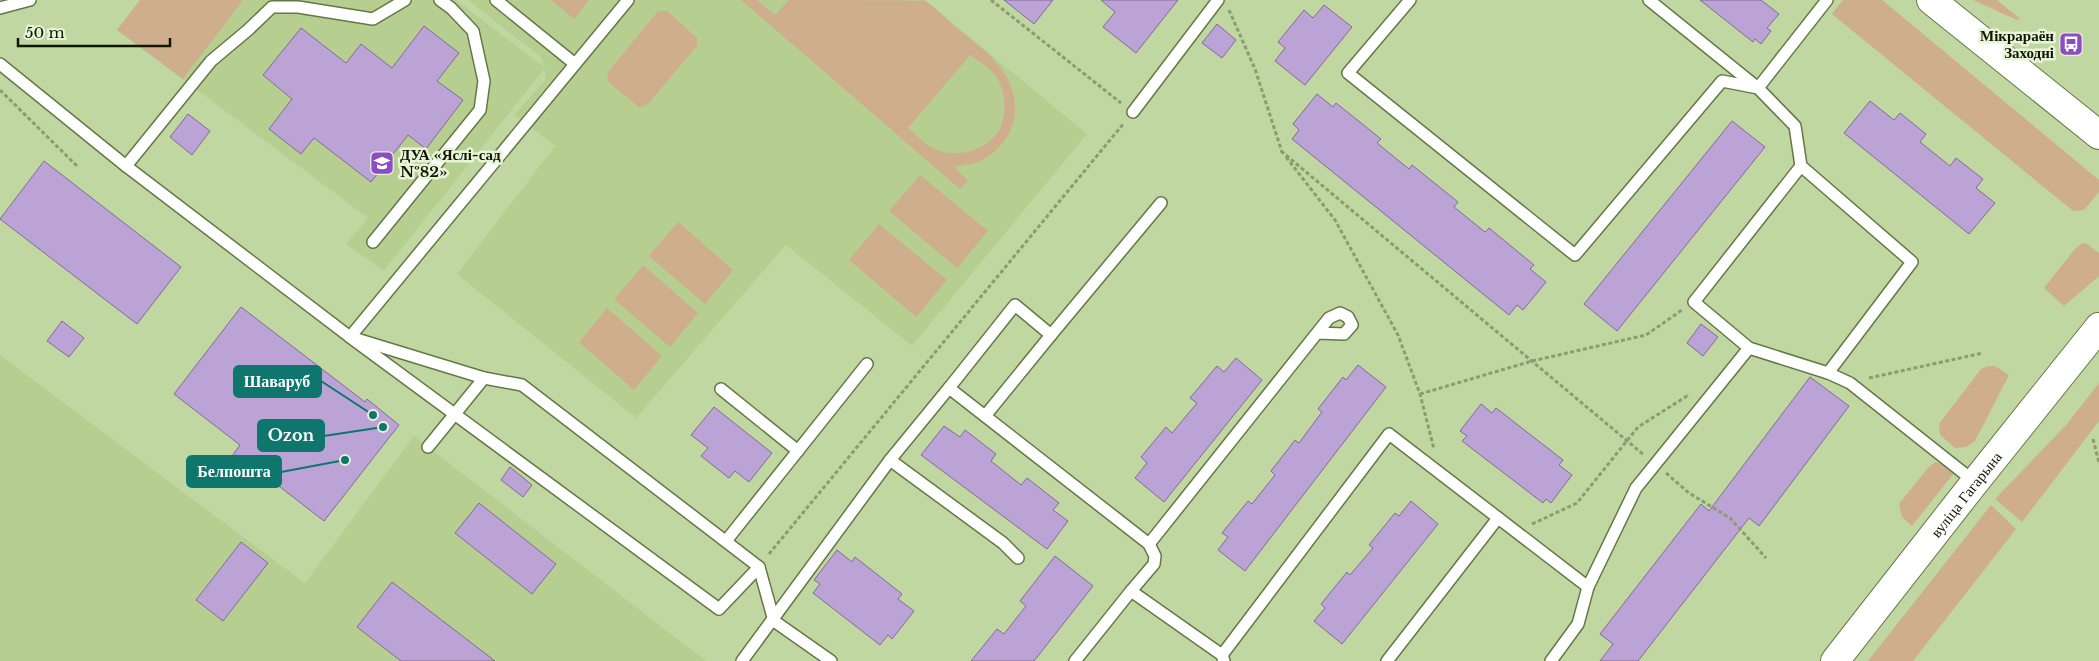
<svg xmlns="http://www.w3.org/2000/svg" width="2099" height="661" font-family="'Libre Baskerville',serif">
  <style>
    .built { fill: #b6cf91 }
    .green { fill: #cfae8e; fill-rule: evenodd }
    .building { fill: #bca3d6; stroke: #816a99 }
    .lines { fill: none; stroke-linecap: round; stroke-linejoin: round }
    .service-casing { stroke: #647845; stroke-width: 14 }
    .secondary-casing { stroke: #647845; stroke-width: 30 }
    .path { stroke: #8a9c70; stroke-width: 3; stroke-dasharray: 4 2.5; stroke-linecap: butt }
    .service { stroke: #fff; stroke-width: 11 }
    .secondary { stroke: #fff; stroke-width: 28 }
    .labels { text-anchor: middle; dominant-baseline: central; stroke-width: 5; stroke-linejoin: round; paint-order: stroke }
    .poi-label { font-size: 15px; font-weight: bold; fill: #101804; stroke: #e8f4d8; text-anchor: end }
    .street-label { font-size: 15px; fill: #101804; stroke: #e8f4d8 }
    .leader { fill: none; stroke: #0f766e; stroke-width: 2 }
    .callout-dot { fill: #0f766e; stroke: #e8f4d8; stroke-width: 2 }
    .callout { fill: #0f766e; stroke: #0f766e; stroke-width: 2 }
    .callout-label { font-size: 16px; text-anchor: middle; font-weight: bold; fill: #fff }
  </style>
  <rect width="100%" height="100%" fill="#c1d7a1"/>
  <g class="built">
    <path d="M140 0H456L543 66 542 58 468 0H925L1087 134 912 346 786 245 636 418 457 274 555 146 514 115 546 79 544 69 384 271 346 244 368 218 117 30Z"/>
    <path d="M0 355 305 583 414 436 706 661H0Z"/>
  </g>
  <g class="green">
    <path d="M140 0H243L183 79 117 30Z"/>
    <path d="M551 0H589L574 19Z"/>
    <path d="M741 0H757L775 15 789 0C806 0 918 0 925 1 937 8 947 20 957 28 983 49 1012 68 1015 104 1016 120 1012 133 1001 145 988 160 973 166 954 166L968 181 960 189ZM970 55C978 60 988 67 994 74 1006 87 1008 117 998 132 984 151 956 159 935 149 926 145 916 135 908 128Z"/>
    <path d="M1843 0H1882L2099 180V192L2084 210 2073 211 1832 14Z"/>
    <path d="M1973 0H1997L2020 19 2017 20Z"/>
    <path d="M658 11H667L697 38V46L648 104 640 108 607 81 608 72Z"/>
    <path d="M920 175 988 231 957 268 889 211Z"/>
    <path d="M678 222 733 270 705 304 649 256Z"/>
    <path d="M879 224 947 280 916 317 849 260Z"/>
    <path d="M2086 243 2099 253V276L2064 306 2044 288 2075 249 2081 244Z"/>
    <path d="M643 265 698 313 670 347 614 299Z"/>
    <path d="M607 308 662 356 634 390 579 342Z"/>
    <path d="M1988 366H1995L2009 375 1975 441 1966 447 1955 448 1940 435 1939 424 1981 369Z"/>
    <path d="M2099 383V421L2022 522 1995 499 2067 424Z"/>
    <path d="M1935 462 1943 464 1954 473 1912 526 1902 517 1899 504 1928 468Z"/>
    <path d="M1991 505 2016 529 1913 661H1868Z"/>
  </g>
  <g class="building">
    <path d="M1004 0H1053L1034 24Z"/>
    <path d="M1101 0H1178L1136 53 1103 27 1115 12Z"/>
    <path d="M1700 0H1761L1779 14 1767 28 1771 31 1761 44 1755 39 1753 42Z"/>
    <path d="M1324 5 1352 27 1305 85 1275 61 1285 48 1278 42 1304 10 1313 18Z"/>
    <path d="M1217 24 1236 40 1222 58 1202 43Z"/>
    <path d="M424 26 459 53 437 81 463 100 426 149 408 135 371 182 314 138 301 154 269 129 292 99 263 75 301 28 346 63 361 44 392 68Z"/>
    <path d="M1317 94 1333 107 1336 103 1381 139 1377 143 1409 169 1412 165 1458 202 1454 207 1485 232 1489 228 1534 265 1530 269 1546 282 1523 310 1517 305 1509 315 1292 139 1299 130 1293 124Z"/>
    <path d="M1870 101 1894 120 1900 113 1926 134 1920 142 1950 166 1956 158 1983 179 1976 188 1995 203 1969 234 1844 133Z"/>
    <path d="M188 114 210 131 192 155 170 137Z"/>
    <path d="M1732 121 1765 147 1617 331 1584 304Z"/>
    <path d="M44 161 181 267 137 324 0 219Z"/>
    <path d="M241 307 365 402 367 399 399 425 324 521 271 480 266 487 230 459 240 445 174 394Z"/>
    <path d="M62 321 84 338 69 357 47 341Z"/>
    <path d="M1701 324 1718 337 1703 356 1687 343Z"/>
    <path d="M1236 358 1262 380 1164 502 1135 478 1147 463 1141 457 1166 427 1172 433 1197 403 1190 398 1217 366 1224 372Z"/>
    <path d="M1358 365 1386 387 1245 571 1218 550 1228 537 1222 533 1248 501 1252 504 1275 475 1271 471 1295 440 1299 443 1322 412 1318 409 1343 377 1346 380Z"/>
    <path d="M1810 377 1849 406 1759 526 1749 518 1638 661H1600L1613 644 1600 634 1701 504 1709 511Z"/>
    <path d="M1481 404 1492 413 1496 408 1563 460 1559 465 1572 475 1551 503 1546 499 1543 503 1462 441 1467 436 1460 431Z"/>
    <path d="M714 407 772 453 749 482 735 471 729 478 701 456 708 448 691 435Z"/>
    <path d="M944 426 960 437 965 430 996 454 991 461 1021 485 1027 478 1059 503 1053 510 1068 521 1047 549 921 455Z"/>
    <path d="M510 467 532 485 523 497 501 480Z"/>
    <path d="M1411 501 1438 524 1342 644 1314 621 1325 608 1321 604 1347 572 1350 575 1373 548 1369 545 1395 513 1399 516Z"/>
    <path d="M479 503 556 564 532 594 455 533Z"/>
    <path d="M241 542 268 563 223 621 196 600Z"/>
    <path d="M837 550 852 562 855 557 902 594 898 599 914 611 892 639 888 635 880 645 813 593 820 584 814 580Z"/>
    <path d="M1055 556 1093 586 1034 661H971L997 629 1004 634 1026 606 1020 601Z"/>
    <path d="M392 582 495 661H401L357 627Z"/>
  </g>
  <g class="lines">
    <g class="service-casing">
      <g id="service">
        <path d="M496 0 575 64"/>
        <path d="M628 0 350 337 719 609 759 567"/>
        <path d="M1410 0 1348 73 1575 255 1722 81 1758 88 1827 0"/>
        <path d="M1649 0 1758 88 1795 126 1801 166 1912 262 1828 373"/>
        <path d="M0 8 30 0"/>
        <path d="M0 64 126 166 350 337 484 378 522 385 759 567 774 621 831 661"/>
        <path d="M1133 112 1218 0"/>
        <path d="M126 166 211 61 248 30 272 7H298L373 19 405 0"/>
        <path d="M373 242 480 110 484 81 473 31 451 8 440 0"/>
        <path d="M1051 335 1161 203"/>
        <path d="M1749 348 1828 373 1850 383 1975 482"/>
        <path d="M949 388 1015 305 1051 335 985 416"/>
        <path d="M721 389 798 451"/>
        <path d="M428 447 484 378"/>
        <path d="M890 460 949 388 1149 544 1155 556 1154 564 1131 591"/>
        <path d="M726 541 867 364"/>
        <path d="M1149 544 1329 318 1340 313 1348 317 1352 325 1344 334 1318 333"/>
        <path d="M1222 655 1389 434 1588 587"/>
        <path d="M742 661 890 460 1003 543 1018 558"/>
        <path d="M1075 661 1131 591 1222 655 1224 661"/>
        <path d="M1387 661 1498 518"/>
        <path d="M1551 661 1578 624 1588 587 1636 488 1749 348 1694 302 1801 166"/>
      </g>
    </g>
    <g class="secondary-casing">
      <g id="secondary">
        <path d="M1931 0 2099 135"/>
        <path id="s1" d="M1835 661 1975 482 2099 327"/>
      </g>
    </g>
    <g class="path">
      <path d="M991 0 1121 103"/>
      <path d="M1229 10 1255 69 1282 152"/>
      <path d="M0 90 77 166"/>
      <path d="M1281 151 1644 455"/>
      <path d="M1286 157 1335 220 1398 335 1420 394 1434 449"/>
      <path d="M1869 378 1983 353"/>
      <path d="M1420 394 1532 361 1646 335 1682 310"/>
      <path d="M2093 439 2099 463"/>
      <path d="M1666 473 1689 493 1730 518 1766 558"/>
      <path d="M1532 524 1577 503 1638 427 1687 396 1690 397"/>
      <path d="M769 554 1124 123"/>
    </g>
    <use href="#service" class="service"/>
    <use href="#secondary" class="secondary"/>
  </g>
  <defs>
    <g id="bus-square" transform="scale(1.25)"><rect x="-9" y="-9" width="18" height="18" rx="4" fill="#8c4dc2" stroke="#e8f4d8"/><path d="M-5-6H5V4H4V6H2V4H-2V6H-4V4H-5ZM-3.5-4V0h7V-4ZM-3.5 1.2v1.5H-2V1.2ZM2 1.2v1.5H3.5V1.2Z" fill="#fff"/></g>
    <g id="school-square" transform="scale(1.25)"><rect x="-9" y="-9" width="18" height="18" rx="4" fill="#8c4dc2" stroke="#e8f4d8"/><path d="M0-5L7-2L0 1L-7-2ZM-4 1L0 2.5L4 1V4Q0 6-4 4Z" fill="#fff"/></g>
  </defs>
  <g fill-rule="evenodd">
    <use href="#bus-square" x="2071" y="44"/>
    <use href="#school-square" x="382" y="163"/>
  </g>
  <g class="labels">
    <g class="poi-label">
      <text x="2054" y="35">Мікрараён<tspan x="2054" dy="17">Заходні</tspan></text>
      <text x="400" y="154" text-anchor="start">ДУА «Яслі-сад<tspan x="400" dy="17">№82»</tspan></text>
    </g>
    <g class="street-label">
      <text stroke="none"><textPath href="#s1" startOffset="212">вуліца Гагарына</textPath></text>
    </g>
  </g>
  <path class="leader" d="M373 415L321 381M383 427L324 436M345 460L281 472"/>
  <g class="callout-dot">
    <circle cx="373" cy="415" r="5"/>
    <circle cx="383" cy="427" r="5"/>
    <circle cx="345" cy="460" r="5"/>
  </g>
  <g class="callout">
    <rect x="234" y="366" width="87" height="31" rx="5"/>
    <rect x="258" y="420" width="66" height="31" rx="5"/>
    <rect x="187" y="456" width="94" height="31" rx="5"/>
  </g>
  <g class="callout-label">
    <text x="277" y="387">Шаваруб</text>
    <text x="291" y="441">Ozon</text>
    <text x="234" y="477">Белпошта</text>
  </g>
  <path d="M18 38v8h152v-8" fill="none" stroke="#101804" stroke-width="2.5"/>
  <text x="25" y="38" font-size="15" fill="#101804" stroke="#e8f4d8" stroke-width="4" paint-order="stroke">50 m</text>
</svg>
